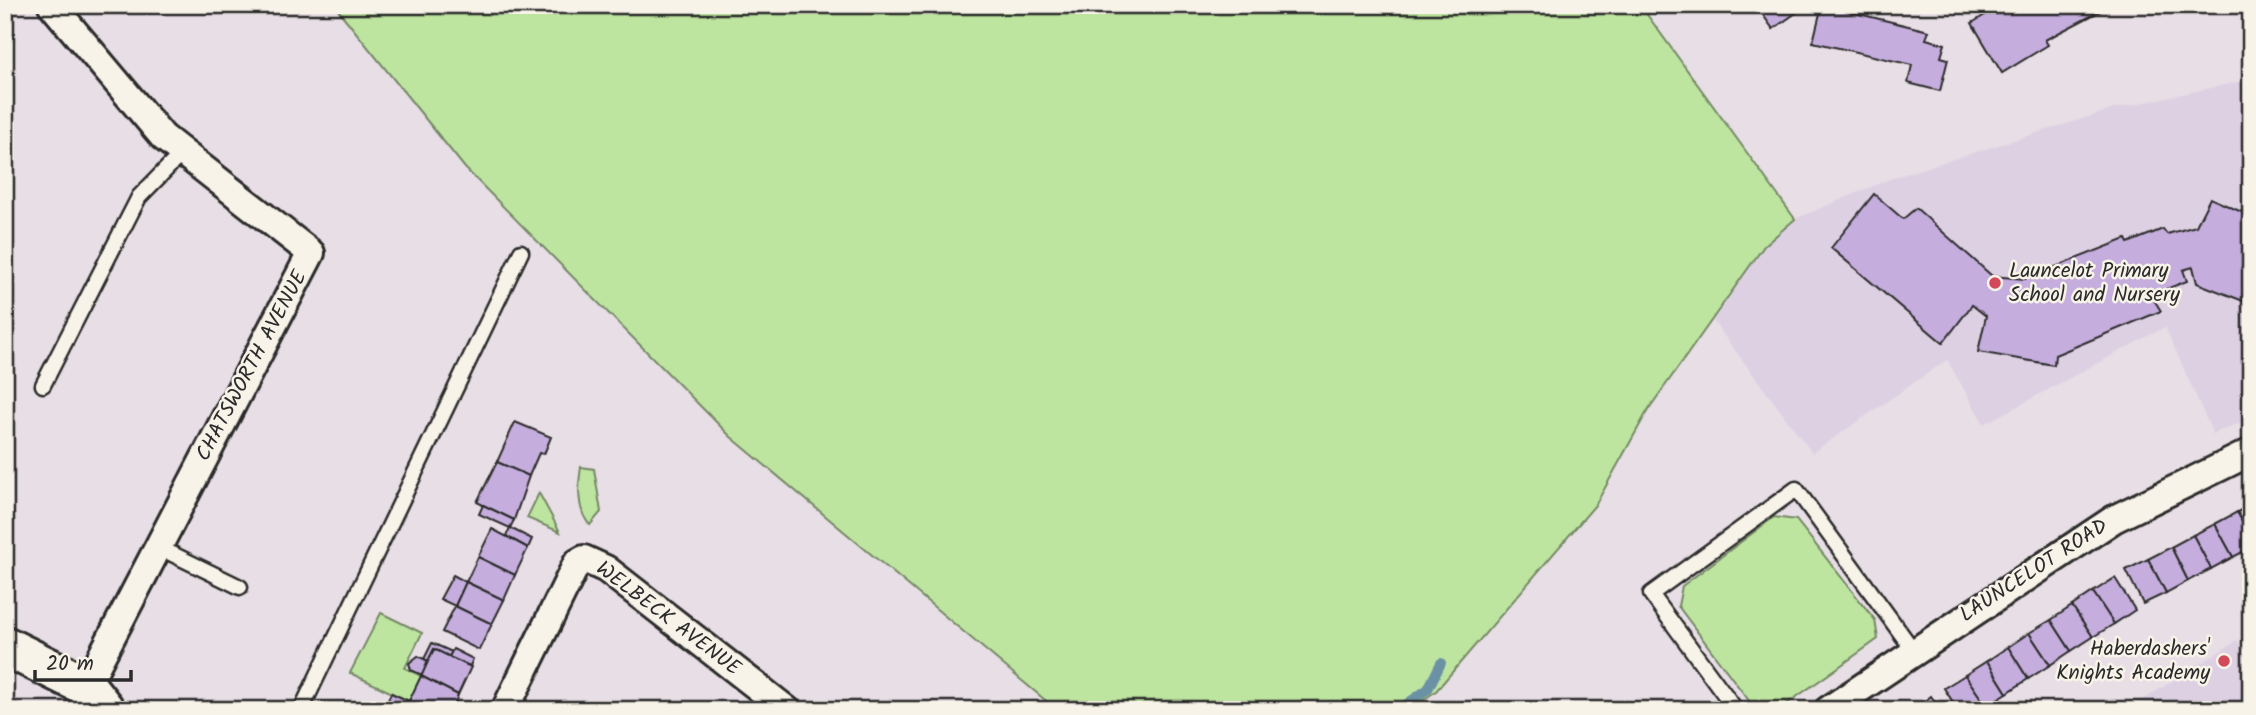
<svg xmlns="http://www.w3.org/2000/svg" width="2256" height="715" font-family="Kalam,sans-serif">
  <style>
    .built { fill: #ded0e3 }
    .green { fill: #bee5a0; stroke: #748866; stroke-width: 2 }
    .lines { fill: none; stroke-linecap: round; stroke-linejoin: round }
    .stream { stroke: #6a92a4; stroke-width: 10 }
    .building { fill: #c5aede; stroke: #2b2b2b; stroke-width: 2 }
    .lane-casing { stroke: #2b2b2b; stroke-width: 19 }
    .street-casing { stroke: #2b2b2b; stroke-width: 32 }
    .primary-casing { stroke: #2b2b2b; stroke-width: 44 }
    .lane { stroke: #f7f3e8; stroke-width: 14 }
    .street { stroke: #f7f3e8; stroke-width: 26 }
    .primary { stroke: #f7f3e8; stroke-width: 38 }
    .poi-dot { fill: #d1495b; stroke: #f7f3e8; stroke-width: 2.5 }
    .labels { text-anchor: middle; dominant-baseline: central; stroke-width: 5; stroke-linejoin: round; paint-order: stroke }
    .poi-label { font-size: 21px; fill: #2b2b2b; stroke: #f7f3e8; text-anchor: start }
    .street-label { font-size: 21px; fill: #2b2b2b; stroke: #f7f3e8 }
  </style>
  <rect width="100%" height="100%" fill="#e8dee5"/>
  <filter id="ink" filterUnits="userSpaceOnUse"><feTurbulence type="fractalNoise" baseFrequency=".0143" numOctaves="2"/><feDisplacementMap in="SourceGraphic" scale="14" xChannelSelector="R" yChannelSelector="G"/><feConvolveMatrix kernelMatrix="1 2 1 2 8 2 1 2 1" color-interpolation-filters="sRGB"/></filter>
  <g filter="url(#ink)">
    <g class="built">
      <path d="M2251 79V418L2213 434 2165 327 1984 424 1947 360 1812 453 1713 321 1764 246 1795 219 1892 178 2114 109Z"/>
      <path d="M2238 640 2251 683V710H2126Z"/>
    </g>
    <g class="green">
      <path d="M334 5H1640L1795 219 1764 246 1648 410 1596 504 1436 691 1409 710H1057L730 436 465 168Z"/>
      <path d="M581 467 594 469 601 512 590 525C577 512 578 485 581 467Z"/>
      <path d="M539 493 560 532 527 518Z"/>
      <path d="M1774 517 1796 520 1875 620 1878 639 1778 710H1756L1678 606 1682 586Z"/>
      <path d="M381 613 422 633 405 668 421 676 409 701 350 673Z"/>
    </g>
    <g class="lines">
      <path class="stream" d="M1398 710 1428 689 1441 663"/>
    </g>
    <g class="building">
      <path d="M1756 5H1801L1803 8 1773 29Z"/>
      <path d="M1822 5 1929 31 1926 39 1945 44 1941 57 1948 59 1940 91 1908 83 1912 65 1813 42Z"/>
      <path d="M2001 5H2112L2045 40 2048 45 2002 73 1972 23Z"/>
      <path d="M1874 194 1903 219 1916 208 1992 276 2025 279 2126 239 2128 243 2163 229 2167 234 2196 226 2210 198 2251 216V304L2197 283 2193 267 2183 270 2187 281 2151 295 2161 311 2055 355 2054 365 1978 352 1986 316 1972 305 1943 343 1831 248Z"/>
      <path d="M515 422 551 437 544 454 539 453 529 476 497 462Z"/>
      <path d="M497 462 529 476 514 520 477 502Z"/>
      <path d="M483 505 514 520 510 528 479 514Z"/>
      <path d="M2251 505V537L2237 512Z"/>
      <path d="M2237 512 2251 537V548L2233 557 2215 524Z"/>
      <path d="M2215 524 2233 557 2211 569 2193 535Z"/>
      <path d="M510 528 532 539 528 548 506 536Z"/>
      <path d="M492 529 528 548 515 575 478 557Z"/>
      <path d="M2193 535 2211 569 2188 581 2171 547Z"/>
      <path d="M2171 547 2188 581 2166 593 2148 559Z"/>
      <path d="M478 557 515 575 504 600 466 582Z"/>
      <path d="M2148 559 2166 593 2143 604 2126 570Z"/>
      <path d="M453 575 466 582 455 606 440 599Z"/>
      <path d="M2115 578 2135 610 2114 624 2093 592Z"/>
      <path d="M466 582 504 600 492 624 455 606Z"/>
      <path d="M2093 592 2114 624 2093 637 2072 606Z"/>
      <path d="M455 606 492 624 479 650 442 632Z"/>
      <path d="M2072 606 2093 637 2071 651 2051 620Z"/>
      <path d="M2051 620 2071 651 2050 665 2029 633Z"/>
      <path d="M2029 633 2050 665 2028 679 2008 647Z"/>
      <path d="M432 643 452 652 449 657 434 649 428 661 424 659Z"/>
      <path d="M2008 647 2028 679 2007 693 1987 661Z"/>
      <path d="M434 649 471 667 458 695 421 676Z"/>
      <path d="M453 649 473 659 470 666 449 657Z"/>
      <path d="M418 656 428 661 422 675 411 670 409 663Z"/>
      <path d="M1987 661 2007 693 1986 706 1965 675Z"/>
      <path d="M1965 675 1986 706 1980 710H1958L1944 688Z"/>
      <path d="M421 676 458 695 452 710H428L409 701Z"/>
      <path d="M391 693 409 701 405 710H383Z"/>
      <path d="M1931 696 1941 710H1914Z"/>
    </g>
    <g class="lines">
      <g class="lane-casing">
        <g id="lane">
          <path d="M43 385 139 197 183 152"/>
          <path d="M158 547 240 587"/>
          <path d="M301 710 521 252"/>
          <path d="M1736 710 1651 594 1796 489 1913 650"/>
        </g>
      </g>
      <g class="street-casing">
        <g id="street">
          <path d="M52 5 163 137 311 253 86 686"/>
          <path d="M505 710 577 563 584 559 606 569 787 710"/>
          <path d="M1828 710 2114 519 2251 452"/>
        </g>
      </g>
      <g class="primary-casing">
        <path id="primary" d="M5 646 86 686 105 710"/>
      </g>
      <use href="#lane" class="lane"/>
      <use href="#street" class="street"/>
      <use href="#primary" class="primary"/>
    </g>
  </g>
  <g class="poi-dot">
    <circle cx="1995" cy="283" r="7"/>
    <circle cx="2224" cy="661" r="7"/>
  </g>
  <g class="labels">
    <g class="poi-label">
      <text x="2009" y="271">Launcelot Primary<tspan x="2009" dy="24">School and Nursery</tspan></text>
      <text x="2210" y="649" text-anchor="end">Haberdashers'<tspan x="2210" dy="24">Knights Academy</tspan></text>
    </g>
    <g class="street-label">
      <text transform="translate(252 366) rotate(-62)">CHATSWORTH AVENUE</text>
      <text transform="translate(2034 571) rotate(-33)">LAUNCELOT ROAD</text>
      <text transform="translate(668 619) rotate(37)">WELBECK AVENUE</text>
    </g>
  </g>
  <rect width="2256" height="715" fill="none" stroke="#f7f3e8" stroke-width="28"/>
  <rect x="14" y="14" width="2228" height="687" fill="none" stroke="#2b2b2b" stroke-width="2.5" filter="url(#ink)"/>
  <path d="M35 670v10h96v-10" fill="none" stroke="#2b2b2b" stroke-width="3.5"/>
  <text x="46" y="670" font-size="21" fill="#2b2b2b" stroke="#f7f3e8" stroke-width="5" paint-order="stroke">20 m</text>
</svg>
